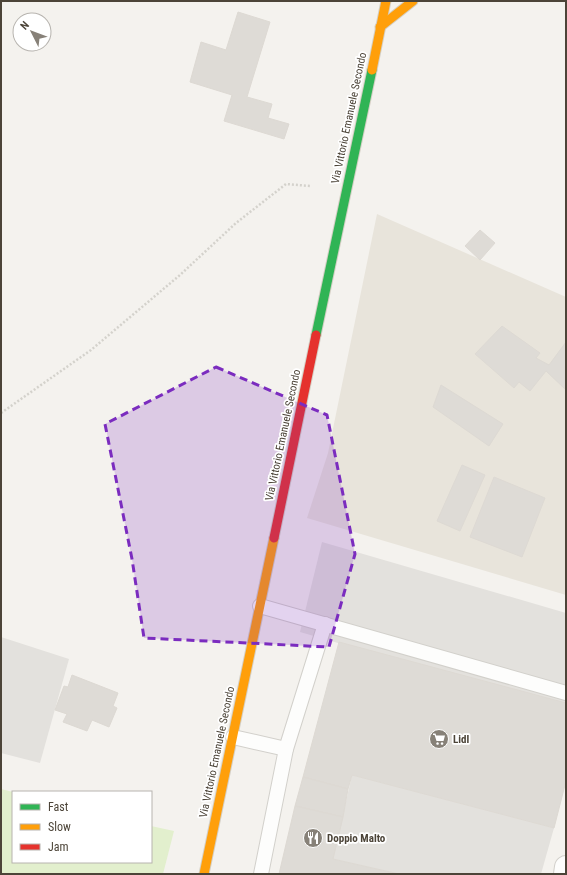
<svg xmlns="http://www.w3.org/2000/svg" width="567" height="875" font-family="'Roboto Condensed',sans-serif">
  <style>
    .residential { fill: #e8e4db }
    .green { fill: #e2efcd }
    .parking { fill: #e3e1dd }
    .building { fill: #dedbd6; stroke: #ddd9d3 }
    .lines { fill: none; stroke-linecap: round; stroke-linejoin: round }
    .lane-casing { stroke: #d2d0cb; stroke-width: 16 }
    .street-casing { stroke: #d2d0cb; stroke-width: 24 }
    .fast-casing { stroke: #d4cfc4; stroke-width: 11 }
    .slow-casing { stroke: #d4cfc4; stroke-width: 11 }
    .jam-casing { stroke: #d4cfc4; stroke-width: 11 }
    .path { stroke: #d4d2cc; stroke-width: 2.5; stroke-dasharray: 2 2; stroke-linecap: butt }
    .lane { stroke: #fdfdfc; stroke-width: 14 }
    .street { stroke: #fdfdfc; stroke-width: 22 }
    .fast { stroke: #30b455; stroke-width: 9 }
    .slow { stroke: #ff9f0a; stroke-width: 9 }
    .jam { stroke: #e5322d; stroke-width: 9 }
    .marked { fill: #7b2cbf; fill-opacity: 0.2; stroke: #7b2cbf; stroke-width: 3; stroke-dasharray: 8 5; stroke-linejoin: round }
    .labels { text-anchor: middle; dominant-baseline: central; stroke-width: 3.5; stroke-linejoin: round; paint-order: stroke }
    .street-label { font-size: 11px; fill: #4c4438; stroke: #fff }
    .poi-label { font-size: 11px; font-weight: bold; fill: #4c4438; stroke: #fff; text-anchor: start }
  </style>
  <rect width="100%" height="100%" fill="#f4f2ee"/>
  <path class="residential" d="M377 214 566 297V595L307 518 328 453Z"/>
  <path class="green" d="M1 789 13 792V862H151V826L174 831 163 874H1Z"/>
  <g class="parking">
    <path d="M322 542 566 613V709L300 632Z"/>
    <path d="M1 637 69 659 40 763 1 753Z"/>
    <path d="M352 775 554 828 541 874H399L333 859Z"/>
  </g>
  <g class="building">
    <path d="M238 12 270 22 247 97 272 104 268 118 289 124 284 139 224 121 232 95 190 82 201 42 226 50Z"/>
    <path d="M480 230 495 243 480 260 465 246Z"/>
    <path d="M502 326 540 353 536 358 549 365 566 342 565 389 546 371 530 391 519 382 514 388 475 354Z"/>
    <path d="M441 385 503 424 489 446 433 407Z"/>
    <path d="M462 465 485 475 460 531 437 521Z"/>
    <path d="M494 477 545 498 522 557 470 537Z"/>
    <path d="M339 642 566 703V781L554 828 352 775 348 789 303 777Z"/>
    <path d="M72 675 118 693 113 706 117 708 109 727 92 720 87 731 63 722 67 714 55 710 64 686 68 687Z"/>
    <path d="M303 777 348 789 343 817 295 806Z"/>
    <path d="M295 806 343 817 333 859 399 874H279Z"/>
  </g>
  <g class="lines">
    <g class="lane-casing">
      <g id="lane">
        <path d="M260 606 566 693"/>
        <path d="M233 737 286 749"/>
        <path d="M261 874 286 749 325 624"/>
      </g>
    </g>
    <g class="street-casing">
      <path id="street" d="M565 874 566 867"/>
    </g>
    <g class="fast-casing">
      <path id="fast" d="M316 335 372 70"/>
    </g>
    <g class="slow-casing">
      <g id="slow">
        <path d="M380 27 413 1"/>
        <path d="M372 70 386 1"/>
        <path d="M204 874 274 538"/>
      </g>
    </g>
    <g class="jam-casing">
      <path id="jam" d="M274 538 316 335"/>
    </g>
    <path class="path" d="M1 413 91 350 180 275 236 223 286 184 310 186"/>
    <use href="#lane" class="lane"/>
    <use href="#street" class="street"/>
    <use href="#fast" class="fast"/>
    <use href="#slow" class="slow"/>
    <use href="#jam" class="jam"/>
  </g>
  <path class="marked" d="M216 367 327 415 355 554 329 647 144 638 132 559 105 424Z"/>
  <defs>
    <g id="supermarket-disc" transform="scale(1)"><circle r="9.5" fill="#878178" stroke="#fff"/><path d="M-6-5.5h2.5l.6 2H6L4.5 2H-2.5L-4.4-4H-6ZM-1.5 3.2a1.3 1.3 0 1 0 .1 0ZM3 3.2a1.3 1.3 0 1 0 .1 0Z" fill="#fff"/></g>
    <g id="restaurant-disc" transform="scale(1)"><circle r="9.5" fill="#878178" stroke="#fff"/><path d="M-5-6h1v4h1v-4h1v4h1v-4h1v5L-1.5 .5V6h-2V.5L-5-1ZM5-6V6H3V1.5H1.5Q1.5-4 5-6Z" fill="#fff"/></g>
  </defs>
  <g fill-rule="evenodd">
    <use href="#supermarket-disc" x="439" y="739"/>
    <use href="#restaurant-disc" x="313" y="838"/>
  </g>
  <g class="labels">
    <g class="street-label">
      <text transform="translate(349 118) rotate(-78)">Via Vittorio Emanuele Secondo</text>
      <text transform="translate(283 435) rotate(-78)">Via Vittorio Emanuele Secondo</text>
      <text transform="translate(217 752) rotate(-78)">Via Vittorio Emanuele Secondo</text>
    </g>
    <g class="poi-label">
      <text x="453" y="739">Lidl</text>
      <text x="327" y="838">Doppio Malto</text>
    </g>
  </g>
  <rect width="567" height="875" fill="none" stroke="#4c4438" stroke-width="4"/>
  <rect x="12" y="791" width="140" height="72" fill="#ffffff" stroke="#b7b4af"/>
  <rect x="20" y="804" width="20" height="6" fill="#30b455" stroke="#b7b4af"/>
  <text x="48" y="811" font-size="12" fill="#4c4438">Fast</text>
  <rect x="20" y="824" width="20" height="6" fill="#ff9f0a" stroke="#b7b4af"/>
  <text x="48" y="831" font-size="12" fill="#4c4438">Slow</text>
  <rect x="20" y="844" width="20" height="6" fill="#e5322d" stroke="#b7b4af"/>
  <text x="48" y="851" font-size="12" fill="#4c4438">Jam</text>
  <g transform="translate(32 32) rotate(312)"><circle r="19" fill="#ffffff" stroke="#b7b4af"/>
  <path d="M0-3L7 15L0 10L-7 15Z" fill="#878178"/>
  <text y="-6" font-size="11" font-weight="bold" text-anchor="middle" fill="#4c4438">N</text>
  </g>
</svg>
